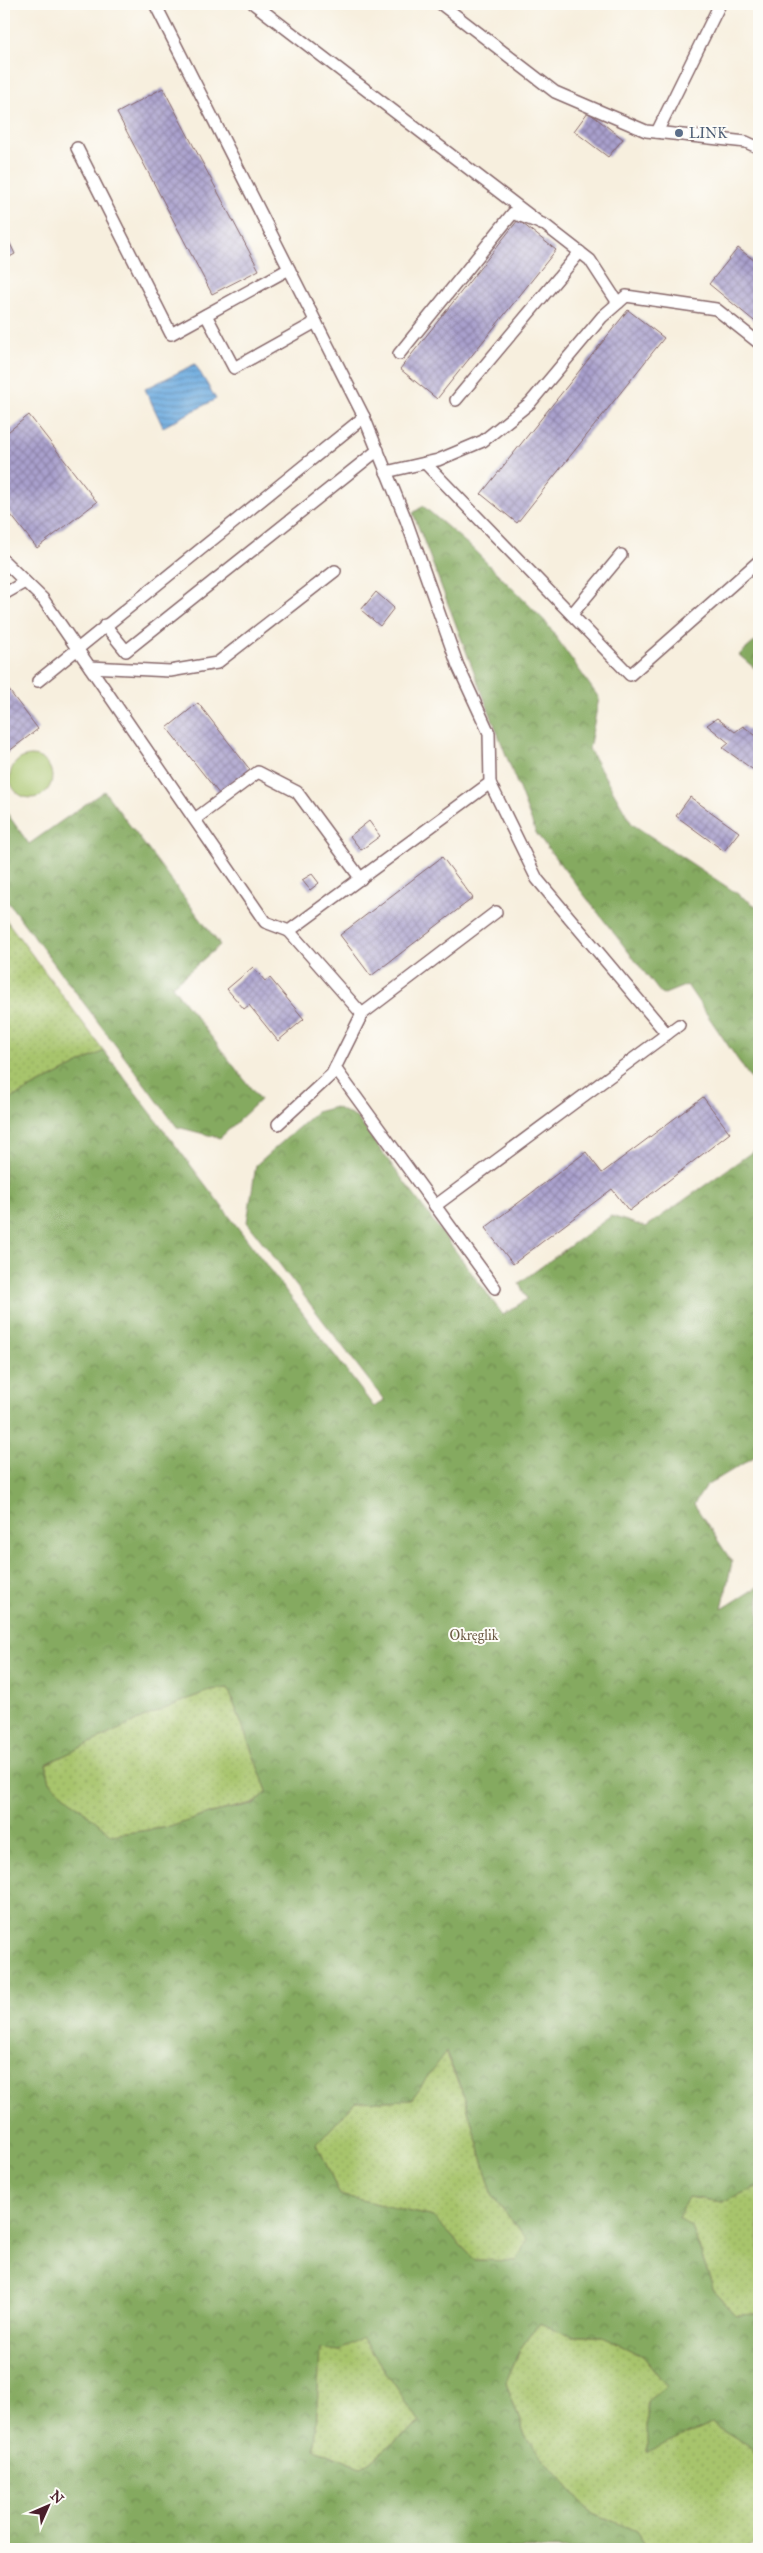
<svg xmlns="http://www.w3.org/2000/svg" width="763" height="2553" font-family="'IM FELL Great Primer',serif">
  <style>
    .grass { fill: url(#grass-dots); stroke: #78724c }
    .forest { fill: url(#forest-crowns); stroke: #686446; fill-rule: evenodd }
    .park { fill: #a7c46c; stroke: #78724c }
    .water { fill: url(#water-rules); stroke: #5c6585 }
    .building { fill: url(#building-cross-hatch) }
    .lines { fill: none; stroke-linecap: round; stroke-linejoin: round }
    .lane-casing { stroke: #87686a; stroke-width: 14 }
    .lane { stroke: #fff; stroke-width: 11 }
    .service-dot { fill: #5c6f8a; stroke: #fdfcf7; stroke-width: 2 }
    .labels { text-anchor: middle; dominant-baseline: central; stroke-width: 4; stroke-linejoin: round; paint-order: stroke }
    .service-label { font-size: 14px; fill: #4e5e75; stroke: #fdfcf7; text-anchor: start }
    .park-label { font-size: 14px; fill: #6b5942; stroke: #fdfcf7 }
  </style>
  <defs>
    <pattern id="grass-dots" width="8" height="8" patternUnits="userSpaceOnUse" patternTransform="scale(1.25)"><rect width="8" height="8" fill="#a7c46c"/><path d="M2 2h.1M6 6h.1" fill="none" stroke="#91a85e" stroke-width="1.8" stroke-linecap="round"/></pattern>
    <pattern id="forest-crowns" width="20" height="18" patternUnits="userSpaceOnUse" patternTransform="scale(1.25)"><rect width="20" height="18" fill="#85aa60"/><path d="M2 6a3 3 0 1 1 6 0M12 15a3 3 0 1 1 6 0" fill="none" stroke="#6f8a4f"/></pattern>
    <pattern id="water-rules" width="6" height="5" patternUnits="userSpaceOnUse" patternTransform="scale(1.25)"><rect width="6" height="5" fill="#6dabdf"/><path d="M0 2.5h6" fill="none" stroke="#5c8bb5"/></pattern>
    <pattern id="building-cross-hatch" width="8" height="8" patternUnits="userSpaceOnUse" patternTransform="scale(1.25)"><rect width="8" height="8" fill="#a9a0cd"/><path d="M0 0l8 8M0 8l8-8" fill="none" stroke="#8c82a7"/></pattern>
  </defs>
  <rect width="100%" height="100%" fill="#fdfcf7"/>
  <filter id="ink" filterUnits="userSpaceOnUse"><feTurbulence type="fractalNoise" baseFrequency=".02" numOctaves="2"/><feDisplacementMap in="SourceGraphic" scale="10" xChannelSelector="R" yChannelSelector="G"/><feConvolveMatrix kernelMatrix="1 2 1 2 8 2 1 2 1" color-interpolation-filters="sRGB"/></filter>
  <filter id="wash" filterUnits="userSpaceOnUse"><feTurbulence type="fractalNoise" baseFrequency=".0096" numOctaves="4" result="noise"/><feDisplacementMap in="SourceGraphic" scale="20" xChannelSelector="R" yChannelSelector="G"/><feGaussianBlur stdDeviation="1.12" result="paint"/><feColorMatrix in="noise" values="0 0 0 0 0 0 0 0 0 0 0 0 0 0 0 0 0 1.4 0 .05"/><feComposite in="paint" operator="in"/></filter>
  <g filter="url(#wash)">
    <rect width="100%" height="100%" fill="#f7efde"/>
    <g class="grass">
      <path d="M4 917 104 1051 4 1102Z"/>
      <path d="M228 1688 267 1791 256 1802 211 1813 170 1827 112 1835 50 1782 46 1764 147 1716 210 1690Z"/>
      <path d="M445 2052 465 2099 493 2197 528 2239 517 2261 475 2260 433 2217 340 2195 317 2144 355 2102 411 2100Z"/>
      <path d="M759 2186V2314L736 2315 714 2291 692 2227 678 2218 687 2197 722 2202Z"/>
      <path d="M539 2323 572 2336H601L643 2356 667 2386 647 2451 712 2423 749 2445 759 2463V2542L743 2549H648L636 2531 589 2511 526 2438 506 2382 520 2349Z"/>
      <path d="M362 2337 420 2422 361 2468 315 2449 320 2348 340 2351Z"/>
    </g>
    <g class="forest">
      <path d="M423 506 471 547 544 620 599 698 589 749 632 824 759 908V1091L687 985 662 995 536 833 413 513Z"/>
      <path d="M759 638V672L739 655Z"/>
      <path d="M104 791 220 945 172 986 260 1100 220 1138 177 1127 4 897V809L29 844Z"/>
      <path d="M104 1051 374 1407 384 1400 247 1222 256 1165 316 1112 335 1107 357 1118 503 1315 527 1299 519 1283 611 1216 646 1227 759 1147V1454L706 1486 694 1504 732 1562 722 1609 759 1586V2186L722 2202 688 2197 678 2218 692 2227 714 2291 736 2315 759 2314V2463L749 2445 712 2423 647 2452V2401L667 2386 643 2356 601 2336H572L539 2323 520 2349 506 2382 526 2438 589 2511 636 2531 648 2549H4V1102ZM228 1688 267 1791 256 1803 211 1813 170 1827 112 1835 50 1782 46 1764 147 1716 210 1690ZM446 2052 465 2099 493 2197 527 2239 517 2261 475 2260 433 2217 340 2195 317 2144 355 2102 411 2100ZM362 2337 420 2422 361 2468 315 2449 320 2349 340 2351Z"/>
    </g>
    <circle class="park" cx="31" cy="777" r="21"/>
    <path class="water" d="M195 364 216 399 163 427 145 389Z"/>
    <g id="blocks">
      <g class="building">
        <path d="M163 88 259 270 212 294 117 113Z"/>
        <path d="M588 112 623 139 608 157 574 131Z"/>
        <path d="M518 220 556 250 437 399 400 369Z"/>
        <path d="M4 231 15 254 4 260Z"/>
        <path d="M738 248 759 264V325L709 284Z"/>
        <path d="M628 310 664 338 517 523 481 494Z"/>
        <path d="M29 415 97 502 37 548 4 506V435Z"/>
        <path d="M376 592 394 608 380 626 361 610Z"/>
        <path d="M8 689 38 729 4 755V693Z"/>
        <path d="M198 703 251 771 220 795 167 728Z"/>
        <path d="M717 718 735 732 743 726 759 738V774L723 748 729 743 707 725Z"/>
        <path d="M690 797 739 832 724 851 676 816Z"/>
        <path d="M369 821 380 836 361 850 350 836Z"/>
        <path d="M442 857 473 898 371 976 340 935Z"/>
        <path d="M312 874 319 883 310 890 302 880Z"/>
        <path d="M253 967 265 981 270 978 304 1019 278 1041 249 1005 244 1009 227 989Z"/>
        <path d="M703 1097 730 1133 629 1211 612 1189 513 1264 485 1228 586 1152 602 1173Z"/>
      </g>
    </g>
  </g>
  <g filter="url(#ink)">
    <use href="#blocks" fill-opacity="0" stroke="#87686a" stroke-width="1"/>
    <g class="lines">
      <g class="lane-casing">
        <g id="lane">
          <path d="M254 4 541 224"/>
          <path d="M441 4 555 92 646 131 746 142 759 148"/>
          <path d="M657 132 720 4"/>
          <path d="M77 148 171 334 289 269"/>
          <path d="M206 315 234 368 316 322"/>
          <path d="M399 354 513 213 545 225 590 260 618 303"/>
          <path d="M456 400 580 252"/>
          <path d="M425 463 630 675 759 561"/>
          <path d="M386 472 438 460 483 441 530 403 602 317 626 296 716 309 759 343"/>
          <path d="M4 561 43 599 265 922 289 931 490 783 489 733 458 666 406 520 364 417 155 4"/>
          <path d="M4 594 25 582"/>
          <path d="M572 614 621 555"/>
          <path d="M105 625 126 651 378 450"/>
          <path d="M90 667 170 671 217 663 335 571"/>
          <path d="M38 681 364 417"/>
          <path d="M490 783 537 879 667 1034"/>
          <path d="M195 819 258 772 297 792 361 879"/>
          <path d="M289 931 362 1014 496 912"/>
          <path d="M335 1068 495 1288"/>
          <path d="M278 1124 332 1074 362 1014"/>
          <path d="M435 1206 679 1025"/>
        </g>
      </g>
      <use href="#lane" class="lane"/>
    </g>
  </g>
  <circle class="service-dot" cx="679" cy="133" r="5"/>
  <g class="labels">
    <g class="service-label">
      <text x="689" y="133">LINK</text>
    </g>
    <g class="park-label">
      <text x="474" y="1635">Okręglik</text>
    </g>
  </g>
  <rect width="763" height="2553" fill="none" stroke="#fdfcf7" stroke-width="20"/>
  <g transform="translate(48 2506) rotate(45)" stroke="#fdfcf7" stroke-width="4" paint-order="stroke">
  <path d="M0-4L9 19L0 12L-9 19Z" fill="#4a1f2b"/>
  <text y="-8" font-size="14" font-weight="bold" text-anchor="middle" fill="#4a1f2b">N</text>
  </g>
</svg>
